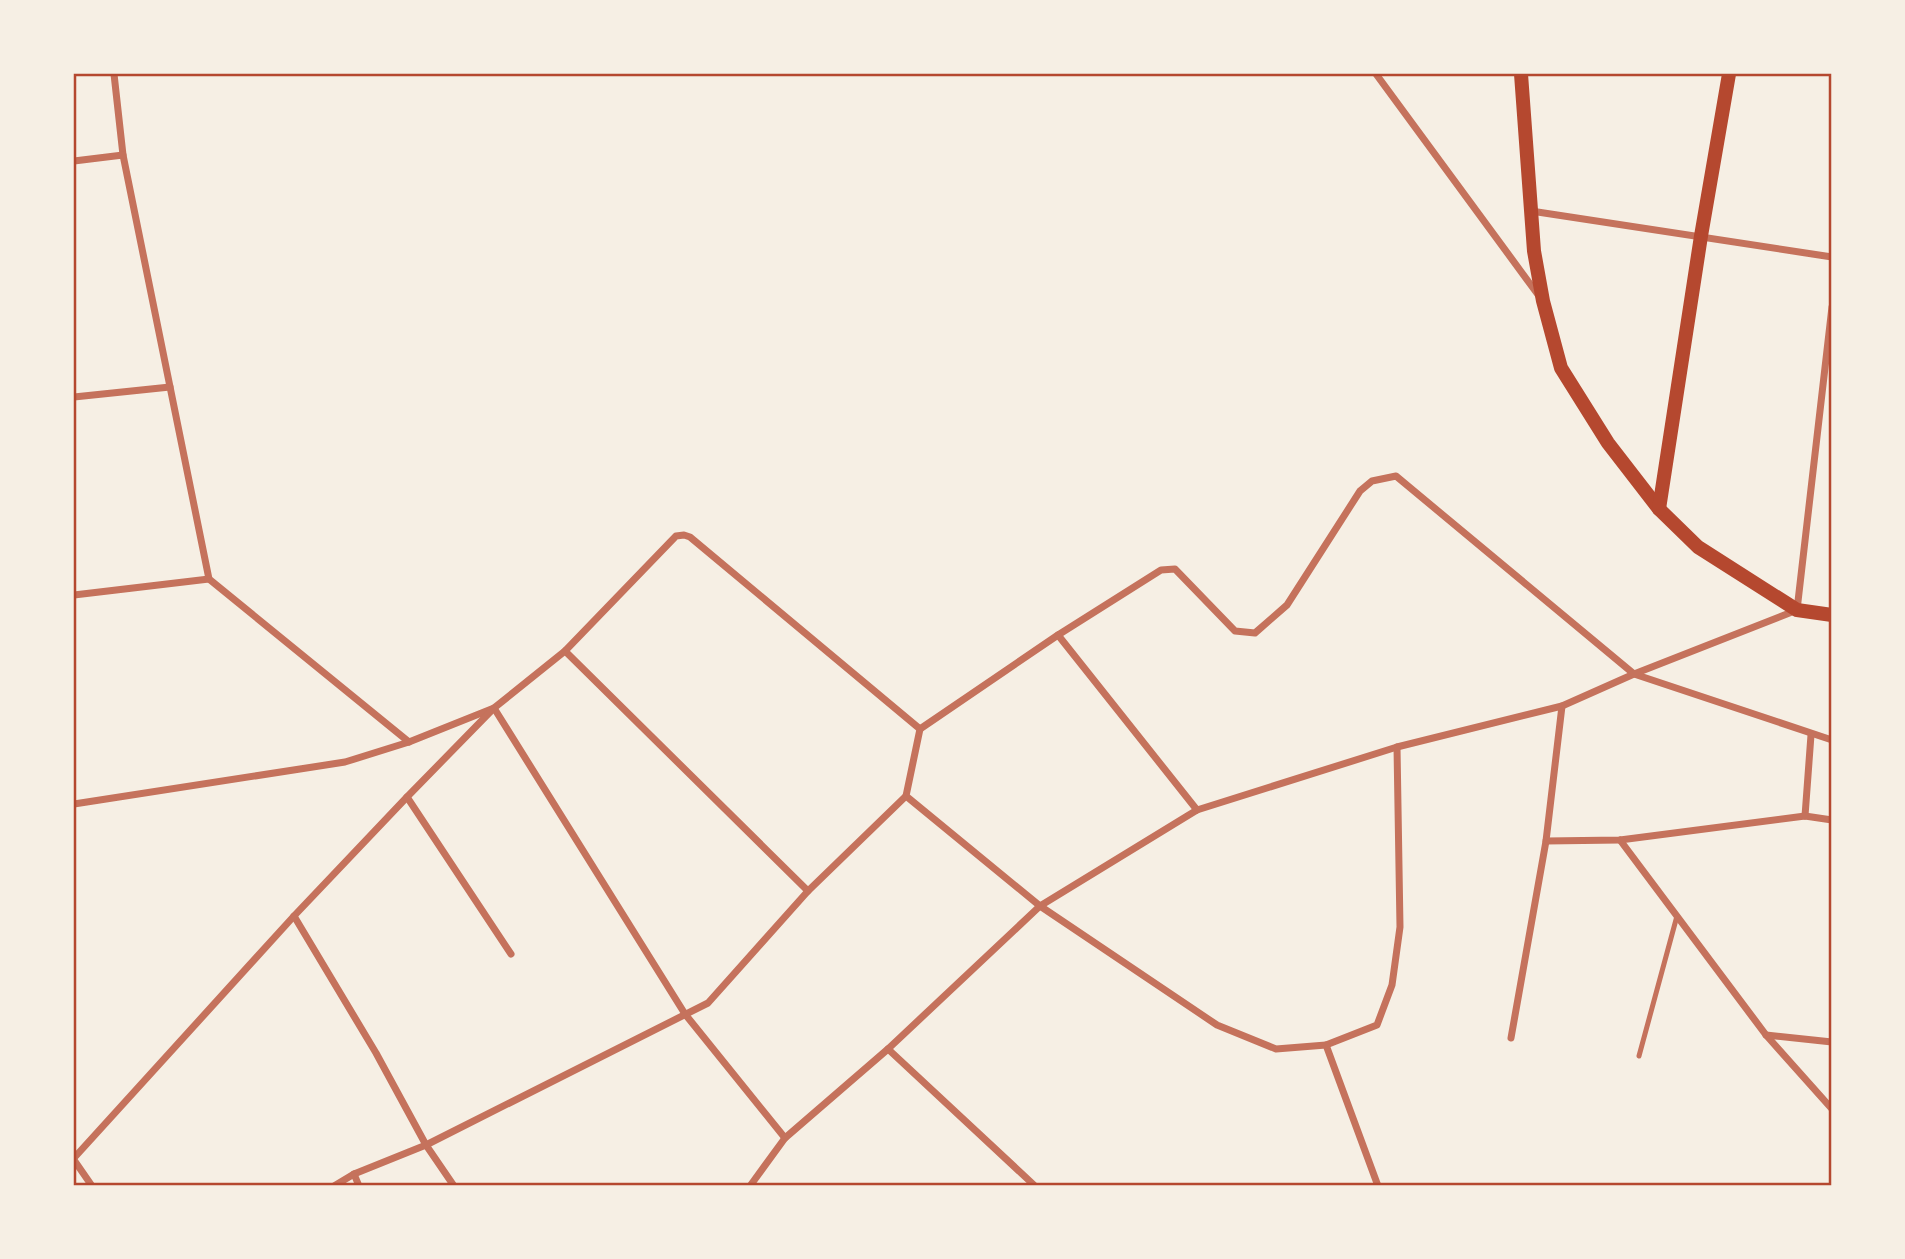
<svg xmlns="http://www.w3.org/2000/svg" width="1905" height="1259" font-family="'Golos Text',sans-serif">
  <style>
    .lines { fill: none; stroke-linecap: round; stroke-linejoin: round }
    .service { stroke: #c5725c; stroke-width: 5 }
    .minor { stroke: #c5725c; stroke-width: 7 }
    .secondary { stroke: #b5482f; stroke-width: 14 }
    .neatline { fill: none; stroke: #b5482f; stroke-width: 2.5 }
  </style>
  <rect width="100%" height="100%" fill="#f6efe4"/>
  <g class="lines">
    <path class="service" d="M1639 1056 1677 916"/>
    <g class="minor">
      <path d="M114 74 123 155 209 579 409 742"/>
      <path d="M1376 74 1539 296"/>
      <path d="M74 161 123 155"/>
      <path d="M1531 211 1832 257"/>
      <path d="M74 397 170 387"/>
      <path d="M74 595 209 579"/>
      <path d="M1058 635 1197 810"/>
      <path d="M565 651 808 891"/>
      <path d="M920 729 1058 635 1161 570 1175 569 1235 631 1255 633 1287 605 1360 491 1372 481 1396 476 1634 674 1832 740"/>
      <path d="M407 797 511 954"/>
      <path d="M74 804 345 762 409 742 494 708 685 1014 785 1138"/>
      <path d="M1805 816 1811 735"/>
      <path d="M1620 840 1766 1035 1832 1109"/>
      <path d="M1546 841 1620 840 1805 816 1832 820"/>
      <path d="M294 916 376 1053 426 1145 454 1186"/>
      <path d="M1766 1035 1832 1042"/>
      <path d="M1511 1038 1546 841 1562 706"/>
      <path d="M1326 1045 1377 1025 1392 985 1400 927 1397 747"/>
      <path d="M888 1049 1035 1186"/>
      <path d="M74 1158 294 916 407 797 494 708 565 651 676 536 684 535 690 537 920 729 906 796 1040 906 1217 1025 1276 1049 1326 1045 1378 1186"/>
      <path d="M74 1160 92 1186"/>
      <path d="M354 1174 359 1186"/>
      <path d="M334 1186 354 1174 426 1145 708 1003 808 891 906 796"/>
      <path d="M750 1186 785 1138 888 1049 1040 906 1197 810 1397 747 1562 706 1634 674 1797 610 1832 307"/>
    </g>
    <g class="secondary">
      <path d="M1521 74 1534 251 1543 301 1561 368 1608 443 1659 509 1698 547 1797 610 1832 615"/>
      <path d="M1659 509 1701 236 1729 74"/>
    </g>
  </g>
  <rect width="1905" height="1259" fill="none" stroke="#f6efe4" stroke-width="150"/>
  <rect x="75" y="75" width="1755" height="1109" class="neatline"/>
</svg>
